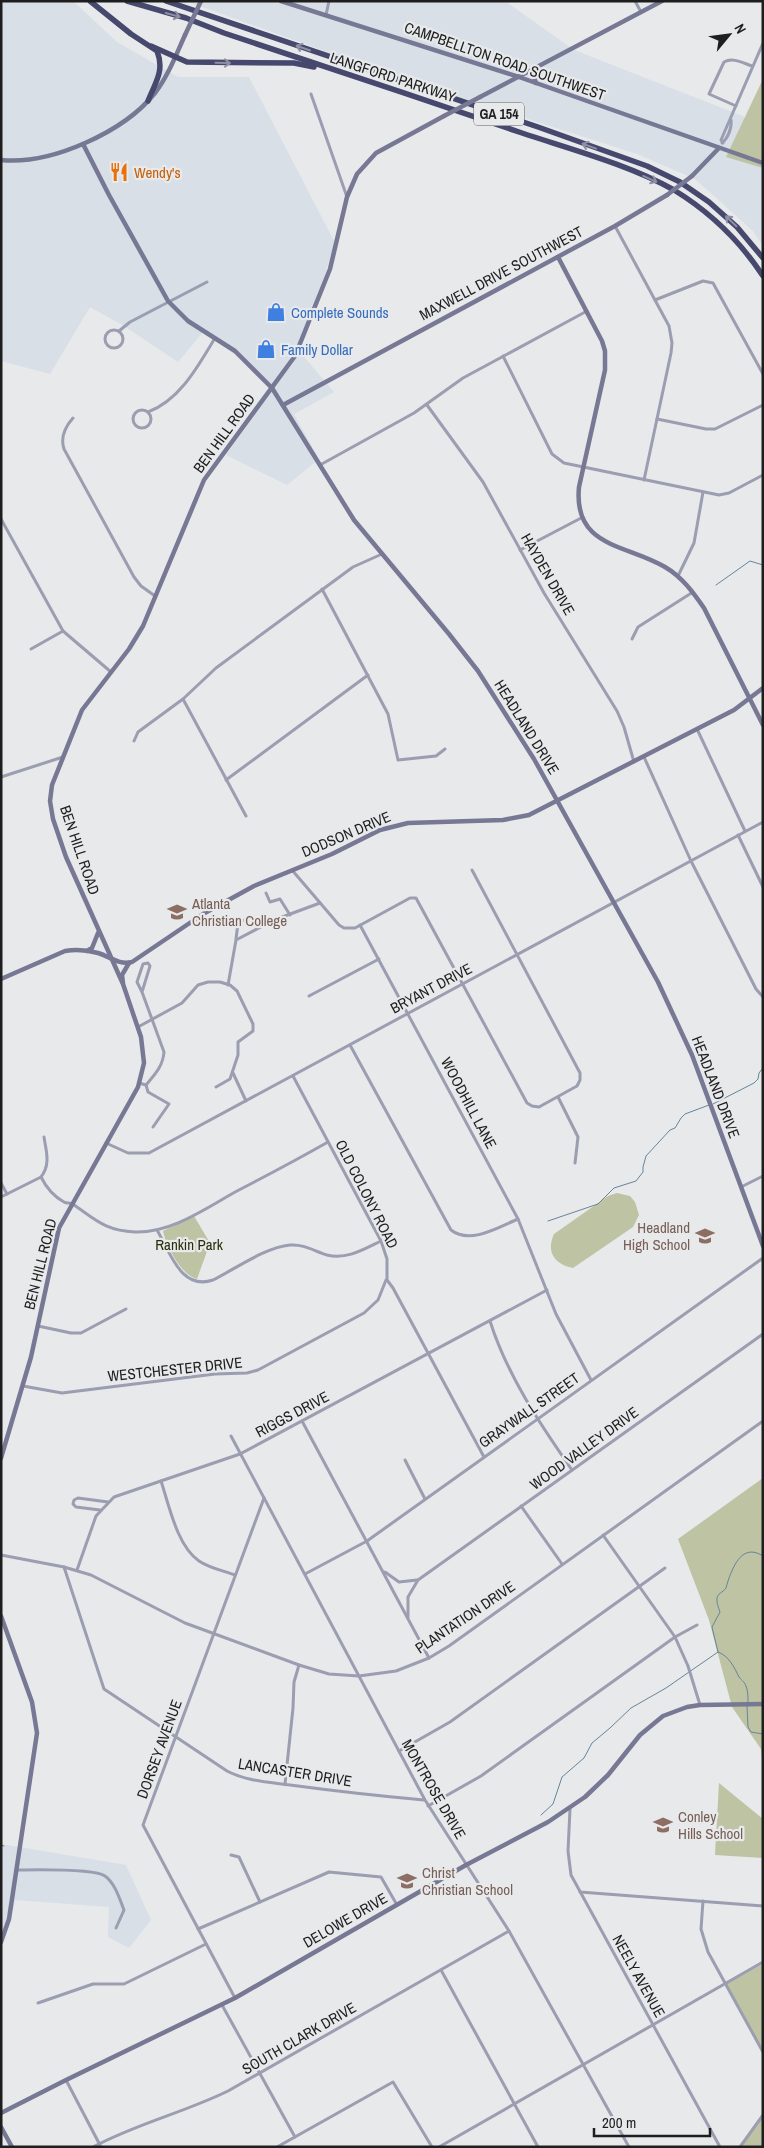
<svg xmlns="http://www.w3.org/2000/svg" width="764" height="2148" font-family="'Archivo Narrow',sans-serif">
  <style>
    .built { fill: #d8dfe7 }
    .green { fill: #bdc3a3 }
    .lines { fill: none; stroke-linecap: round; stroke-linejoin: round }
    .stream { stroke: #68849a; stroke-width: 1 }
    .street { stroke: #9b9db0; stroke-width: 3 }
    .secondary { stroke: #767894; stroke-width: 4.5 }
    .highway { stroke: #46486d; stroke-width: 5.5 }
    .secondary-bridge { stroke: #767894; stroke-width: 4.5 }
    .oneway { stroke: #8e90a6 }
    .labels { text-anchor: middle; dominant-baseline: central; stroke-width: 4.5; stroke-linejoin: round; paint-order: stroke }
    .shield { fill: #e7e9eb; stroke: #5a5b5c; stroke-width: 1 }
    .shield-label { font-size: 14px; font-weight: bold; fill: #1e1e1f }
    .street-label { font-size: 15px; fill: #1e1e1f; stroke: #e7e9eb }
    .food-label { font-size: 15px; fill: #c56008; stroke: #e7e9eb; text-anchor: start }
    .shop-label { font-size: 15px; fill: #366cbe; stroke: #e7e9eb; text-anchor: start }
    .education-label { font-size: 15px; fill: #785e54; stroke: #e7e9eb; text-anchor: start }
    .park-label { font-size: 15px; fill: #292d08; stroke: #e7e9eb }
  </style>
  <rect width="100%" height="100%" fill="#e7e9eb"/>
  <g class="built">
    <path d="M1 1H73L117 42 178 77H249L335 243 300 352 334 392 294 414 319 459 287 485 226 455 272 391 248 364 204 331 178 362 124 326 90 307 50 374 1 361Z"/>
    <path d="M186 1H505L574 50 745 117 727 156 763 168V246L753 231 695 179 637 154 391 75Z"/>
    <path d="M1 1844 126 1865 151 1920 129 1948 108 1937 109 1907 15 1900 10 1924 1 1944Z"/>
  </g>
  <g class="green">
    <path d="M763 79V168L726 157Z"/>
    <path d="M617 1193 630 1196 635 1202 639 1215 633 1227 573 1268C554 1264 546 1252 554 1234L608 1196Z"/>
    <path d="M194 1216 210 1243 197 1279C181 1275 166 1246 163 1231Z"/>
    <path d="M763 1478V1766L761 1749 732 1707 709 1620 678 1539Z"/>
    <path d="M719 1783 763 1819V1858L715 1855Z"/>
    <path d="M763 1964V2054L725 1984Z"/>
    <path d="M763 2115V2147H739Z"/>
  </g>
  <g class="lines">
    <g class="stream">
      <path d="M716 585 750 561 763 565"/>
      <path d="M713 1104 754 1083 758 1079 759 1073 763 1068"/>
      <path d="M548 1221 598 1204 614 1188 636 1181 643 1172V1167L646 1156 670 1130 675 1128 681 1118 685 1114 709 1105"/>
      <path d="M748 1702C748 1697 748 1691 746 1686 744 1681 741 1680 739 1677 734 1667 729 1656 718 1652L712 1627 720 1612C719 1609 717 1604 717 1601 716 1593 723 1593 726 1588 727 1586 727 1583 728 1581 734 1564 743 1543 763 1556"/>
      <path d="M747 1706 748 1727 751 1732 763 1734"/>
      <path d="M541 1815 553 1804 562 1777 584 1758 592 1743 610 1728 631 1708 666 1688 718 1652"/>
      <path d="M1 1845 4 1846"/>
    </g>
    <g class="street">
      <path d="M635 1 641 12"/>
      <path d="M326 15 329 1"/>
      <path d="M311 94 347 197"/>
      <path d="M736 106 709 94 724 62C733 57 743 63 752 66"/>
      <path d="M722 143C728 138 732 128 731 120"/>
      <path d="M723 143 721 140 763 43"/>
      <path d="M615 226 669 326 672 343 671 353 644 480"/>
      <path d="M655 300 703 281 713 283 763 374"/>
      <circle cx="114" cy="339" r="9"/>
      <path d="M119 331 130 322 207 282"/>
      <path d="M503 356 552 454 564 463 719 495 729 493 763 475"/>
      <path d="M427 405 483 482 544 593 617 711 624 727 634 762"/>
      <circle cx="142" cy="419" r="9"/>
      <path d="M148 412C180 400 198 366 215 338"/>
      <path d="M73 418C65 427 60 437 64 449L134 577 141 586 155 596"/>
      <path d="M657 419 706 429H715L763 405"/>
      <path d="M320 465 414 413 463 378 587 311"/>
      <path d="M1 519 63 631 111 672"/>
      <path d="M520 550 583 517"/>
      <path d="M678 576 694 543 703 492"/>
      <path d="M322 589 388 714 398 760 436 756 445 749"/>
      <path d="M632 639 638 627 693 592"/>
      <path d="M31 649 63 631"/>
      <path d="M183 699 246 816"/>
      <path d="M697 729 745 831"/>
      <path d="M134 741 138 732 183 699 216 668 353 567 382 554"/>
      <path d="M644 757 691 861 756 989 763 997"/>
      <path d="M1 777 63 757"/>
      <path d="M226 780 368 675"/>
      <path d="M738 835 763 887"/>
      <path d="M292 870 339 925 344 928H355L410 898H416L527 1103 532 1106 539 1107 577 1086 580 1080V1073L472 870"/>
      <path d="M266 893 270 902 280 899 290 915"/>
      <path d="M360 925 518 1219 556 1314 591 1380"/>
      <path d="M236 939 238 923 251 917"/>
      <path d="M228 985 236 940 274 920 320 903"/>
      <path d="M309 996 379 959"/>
      <path d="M138 1027 182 1003 198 985 208 982H220L230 985 237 991 253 1024V1031L238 1042V1055L230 1079 216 1087"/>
      <path d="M350 1045 451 1230C470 1245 499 1227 518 1219"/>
      <path d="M233 1073 246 1101"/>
      <path d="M293 1076 381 1241 387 1259V1280L393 1288 484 1457"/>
      <path d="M139 1083 146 1085C155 1074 163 1066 164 1052L142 992 137 982 143 964 148 963 150 966 142 992"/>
      <path d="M146 1085 148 1092 169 1104 153 1127"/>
      <path d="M558 1097 578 1137 575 1163"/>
      <path d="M106 1143 128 1153H149L763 822"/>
      <path d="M41 1177C46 1187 53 1196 64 1202 67 1204 71 1202 74 1205 96 1220 106 1231 135 1232 172 1233 206 1208 237 1191 268 1175 298 1159 328 1142"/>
      <path d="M1 1183 7 1194"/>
      <path d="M741 1187 763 1176"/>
      <path d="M1 1197 41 1177C51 1164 46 1151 44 1137"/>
      <path d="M157 1230C170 1252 181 1291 213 1280 235 1269 266 1247 290 1245 304 1244 314 1251 327 1255 347 1260 364 1249 381 1241"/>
      <path d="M490 1321C507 1375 540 1424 572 1470"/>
      <path d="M38 1326 71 1333H81L126 1309"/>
      <path d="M23 1386 62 1393 215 1374 247 1373 258 1370 364 1313 378 1300 386 1280"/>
      <path d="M302 1421 429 1658"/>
      <path d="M231 1436 425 1800 509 1931 629 2147"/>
      <path d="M405 1460 425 1499"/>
      <path d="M161 1481C169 1505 177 1546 199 1561 209 1568 224 1571 235 1575"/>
      <path d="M521 1506 562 1564"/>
      <path d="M100 1510 76 1507 73 1504 74 1500 78 1498 108 1502"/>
      <path d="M603 1535 675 1637 688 1666 700 1705"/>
      <path d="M1 1555 64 1567 91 1575 185 1623 299 1665 329 1674 359 1676 396 1671 429 1658 449 1646 763 1421"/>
      <path d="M64 1567 104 1689 227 1771C246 1781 269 1782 290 1785 335 1791 379 1796 424 1800"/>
      <path d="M77 1570 96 1516 114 1497 240 1454 547 1290"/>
      <path d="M385 1572 399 1582 417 1580"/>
      <path d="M305 1574 367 1541 763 1258"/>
      <path d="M408 1617V1597L418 1580 763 1334"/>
      <path d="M399 1751 450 1722 665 1568"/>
      <path d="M285 1784 293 1708 294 1682 299 1665"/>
      <path d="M428 1806 481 1776 675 1637 697 1625"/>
      <path d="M570 1809 568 1851 571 1875 720 2147"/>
      <path d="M231 1855 239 1857 260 1902"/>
      <path d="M16 1870C33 1870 93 1868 105 1876 115 1883 120 1900 124 1910L116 1928"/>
      <path d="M580 1892 763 1906"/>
      <path d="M703 1901 701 1929 708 1952 763 2052"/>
      <path d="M198 1929 329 1872 381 1877 397 1905"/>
      <path d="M441 1970 538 2147"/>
      <path d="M235 1998 143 1825 264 1498"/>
      <path d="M38 2003 93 1984H124L206 1944"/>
      <path d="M222 2005 295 2137"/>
      <path d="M66 2080 101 2147"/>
      <path d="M93 2147C138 2123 183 2113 228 2091L509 1931"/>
      <path d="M277 2147 393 2082 432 2147"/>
      <path d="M439 2147 763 1962"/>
      <path d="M740 2147 763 2115"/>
    </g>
    <g class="secondary">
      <path d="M281 1 519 77 763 163"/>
      <path d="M536 83 534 77 536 68"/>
      <path d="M480 97 662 1"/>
      <path d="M83 144 109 195 168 301 188 321 235 351 272 388 354 520 449 634 478 671 534 759 658 982 692 1055 763 1246"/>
      <path d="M1 160C51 165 124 132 155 93 168 76 176 55 185 35"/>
      <path d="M692 176 719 148"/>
      <path d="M558 257 602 341 605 351V370L579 487C573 548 627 544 665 567 682 577 693 592 704 608L763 725"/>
      <path d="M283 405 615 226 667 195"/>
      <path d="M87 951 92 948 98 933"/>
      <path d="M1 979 65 951C76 949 87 950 98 953 111 957 118 965 132 962L203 914 254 886 332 854 380 830 408 823 503 820 529 815 734 710 763 688"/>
      <path d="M123 983 122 975 129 963"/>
      <path d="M1 1458 31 1357 59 1228 138 1087 144 1063 141 1037 123 984 66 857 53 819 50 801 52 785 82 710 129 649 143 626 204 480 295 356 330 269 347 197 357 174 376 153 444 116"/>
      <path d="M1 1616 32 1702 37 1733 9 1919 1 1942"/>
      <path d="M1 2113 66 2080 235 1998 466 1865 548 1822 585 1797 608 1775 640 1735 663 1716 687 1707 700 1705 763 1704"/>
      <path d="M1 2127 12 2147"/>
    </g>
    <g class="highway">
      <path d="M90 1 131 34 157 51C165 71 155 83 148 101"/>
      <path d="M127 1 186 18 224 33C323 66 423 99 522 133 570 149 630 165 674 190 710 212 740 241 763 276"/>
      <path d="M166 1 538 127 647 166 680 182 709 202 737 227 763 258"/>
      <path d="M151 46 187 62 294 63 314 67"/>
    </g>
    <g class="secondary-bridge">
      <path d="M185 35 201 1"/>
      <path d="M444 116 480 97"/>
      <path d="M667 195 692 176"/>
    </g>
  </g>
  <defs><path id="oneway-shaft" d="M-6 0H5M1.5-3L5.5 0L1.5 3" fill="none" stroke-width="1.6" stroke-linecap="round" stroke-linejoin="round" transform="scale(1.25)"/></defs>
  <g class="oneway">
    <use href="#oneway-shaft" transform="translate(173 15) rotate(15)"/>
    <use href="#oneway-shaft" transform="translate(303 48) rotate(-161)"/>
    <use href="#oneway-shaft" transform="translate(223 63) rotate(1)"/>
    <use href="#oneway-shaft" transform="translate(589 146) rotate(-160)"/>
    <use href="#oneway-shaft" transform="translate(650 179) rotate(24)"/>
    <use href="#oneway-shaft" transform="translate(731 221) rotate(-136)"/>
  </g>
  <defs>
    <g id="restaurant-bare" transform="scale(1.5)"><path d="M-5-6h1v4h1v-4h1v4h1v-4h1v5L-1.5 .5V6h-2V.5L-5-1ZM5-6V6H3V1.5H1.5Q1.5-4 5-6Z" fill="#e8710a" stroke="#e7e9eb" stroke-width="2.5" paint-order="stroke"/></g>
    <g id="shop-bare" transform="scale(1.5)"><path d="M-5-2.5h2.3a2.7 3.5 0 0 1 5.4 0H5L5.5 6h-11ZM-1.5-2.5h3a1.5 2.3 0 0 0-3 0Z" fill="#3f7fe0" stroke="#e7e9eb" stroke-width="2.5" paint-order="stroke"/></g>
    <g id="school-bare" transform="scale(1.5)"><path d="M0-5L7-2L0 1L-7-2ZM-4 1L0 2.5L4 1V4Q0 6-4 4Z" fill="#8d6e63" stroke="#e7e9eb" stroke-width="2.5" paint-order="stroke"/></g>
  </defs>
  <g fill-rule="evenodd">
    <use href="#restaurant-bare" x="119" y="172"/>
    <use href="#shop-bare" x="276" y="312"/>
    <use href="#shop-bare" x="266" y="349"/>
    <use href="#school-bare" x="177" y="912"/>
    <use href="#school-bare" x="705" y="1236"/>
    <use href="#school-bare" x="663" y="1825"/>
    <use href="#school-bare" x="407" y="1881"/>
  </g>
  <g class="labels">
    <rect class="shield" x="474" y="102.5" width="50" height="23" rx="4"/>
    <g class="shield-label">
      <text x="499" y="114">GA 154</text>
    </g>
    <g class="street-label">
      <text transform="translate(505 61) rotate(19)">CAMPBELLTON ROAD SOUTHWEST</text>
      <text transform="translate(393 77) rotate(18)">LANGFORD PARKWAY</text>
      <text transform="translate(501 273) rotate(-28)">MAXWELL DRIVE SOUTHWEST</text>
      <text transform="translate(224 433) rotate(-54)">BEN HILL ROAD</text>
      <text transform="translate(548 574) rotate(60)">HAYDEN DRIVE</text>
      <text transform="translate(527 727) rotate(58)">HEADLAND DRIVE</text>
      <text transform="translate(346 834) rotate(-23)">DODSON DRIVE</text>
      <text transform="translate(80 850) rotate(71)">BEN HILL ROAD</text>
      <text transform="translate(431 988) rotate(-28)">BRYANT DRIVE</text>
      <text transform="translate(716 1087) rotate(69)">HEADLAND DRIVE</text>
      <text transform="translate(469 1103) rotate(62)">WOODHILL LANE</text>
      <text transform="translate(367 1194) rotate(63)">OLD COLONY ROAD</text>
      <text transform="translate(40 1264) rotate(-76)">BEN HILL ROAD</text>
      <text transform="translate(175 1369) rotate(-6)">WESTCHESTER DRIVE</text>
      <text transform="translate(529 1410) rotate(-35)">GRAYWALL STREET</text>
      <text transform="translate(292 1414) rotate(-28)">RIGGS DRIVE</text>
      <text transform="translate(584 1448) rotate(-36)">WOOD VALLEY DRIVE</text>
      <text transform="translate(465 1617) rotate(-34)">PLANTATION DRIVE</text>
      <text transform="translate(159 1749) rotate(-70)">DORSEY AVENUE</text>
      <text transform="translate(295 1772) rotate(9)">LANCASTER DRIVE</text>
      <text transform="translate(434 1789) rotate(60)">MONTROSE DRIVE</text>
      <text transform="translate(345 1920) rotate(-30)">DELOWE DRIVE</text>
      <text transform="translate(639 1976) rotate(61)">NEELY AVENUE</text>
      <text transform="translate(299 2038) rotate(-30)">SOUTH CLARK DRIVE</text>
    </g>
    <g class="food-label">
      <text x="134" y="172">Wendy's</text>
    </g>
    <g class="shop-label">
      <text x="291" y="312">Complete Sounds</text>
      <text x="281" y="349">Family Dollar</text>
    </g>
    <g class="education-label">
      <text x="192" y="903">Atlanta<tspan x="192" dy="17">Christian College</tspan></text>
      <text x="690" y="1227" text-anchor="end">Headland<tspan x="690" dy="17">High School</tspan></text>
      <text x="678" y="1816">Conley<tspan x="678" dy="17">Hills School</tspan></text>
      <text x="422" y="1872">Christ<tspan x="422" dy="17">Christian School</tspan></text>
    </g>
    <g class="park-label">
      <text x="189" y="1244">Rankin Park</text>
    </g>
  </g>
  <rect width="764" height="2148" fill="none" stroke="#1e1e1f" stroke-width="5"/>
  <g transform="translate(729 35) rotate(61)" stroke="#e7e9eb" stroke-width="4" paint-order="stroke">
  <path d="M0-4L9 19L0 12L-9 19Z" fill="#1e1e1f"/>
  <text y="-8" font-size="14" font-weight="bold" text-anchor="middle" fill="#1e1e1f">N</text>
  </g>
  <path d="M594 2128v8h116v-8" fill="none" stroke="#1e1e1f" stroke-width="2.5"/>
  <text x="602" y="2128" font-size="15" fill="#1e1e1f" stroke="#e7e9eb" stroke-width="4" paint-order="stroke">200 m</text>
</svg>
